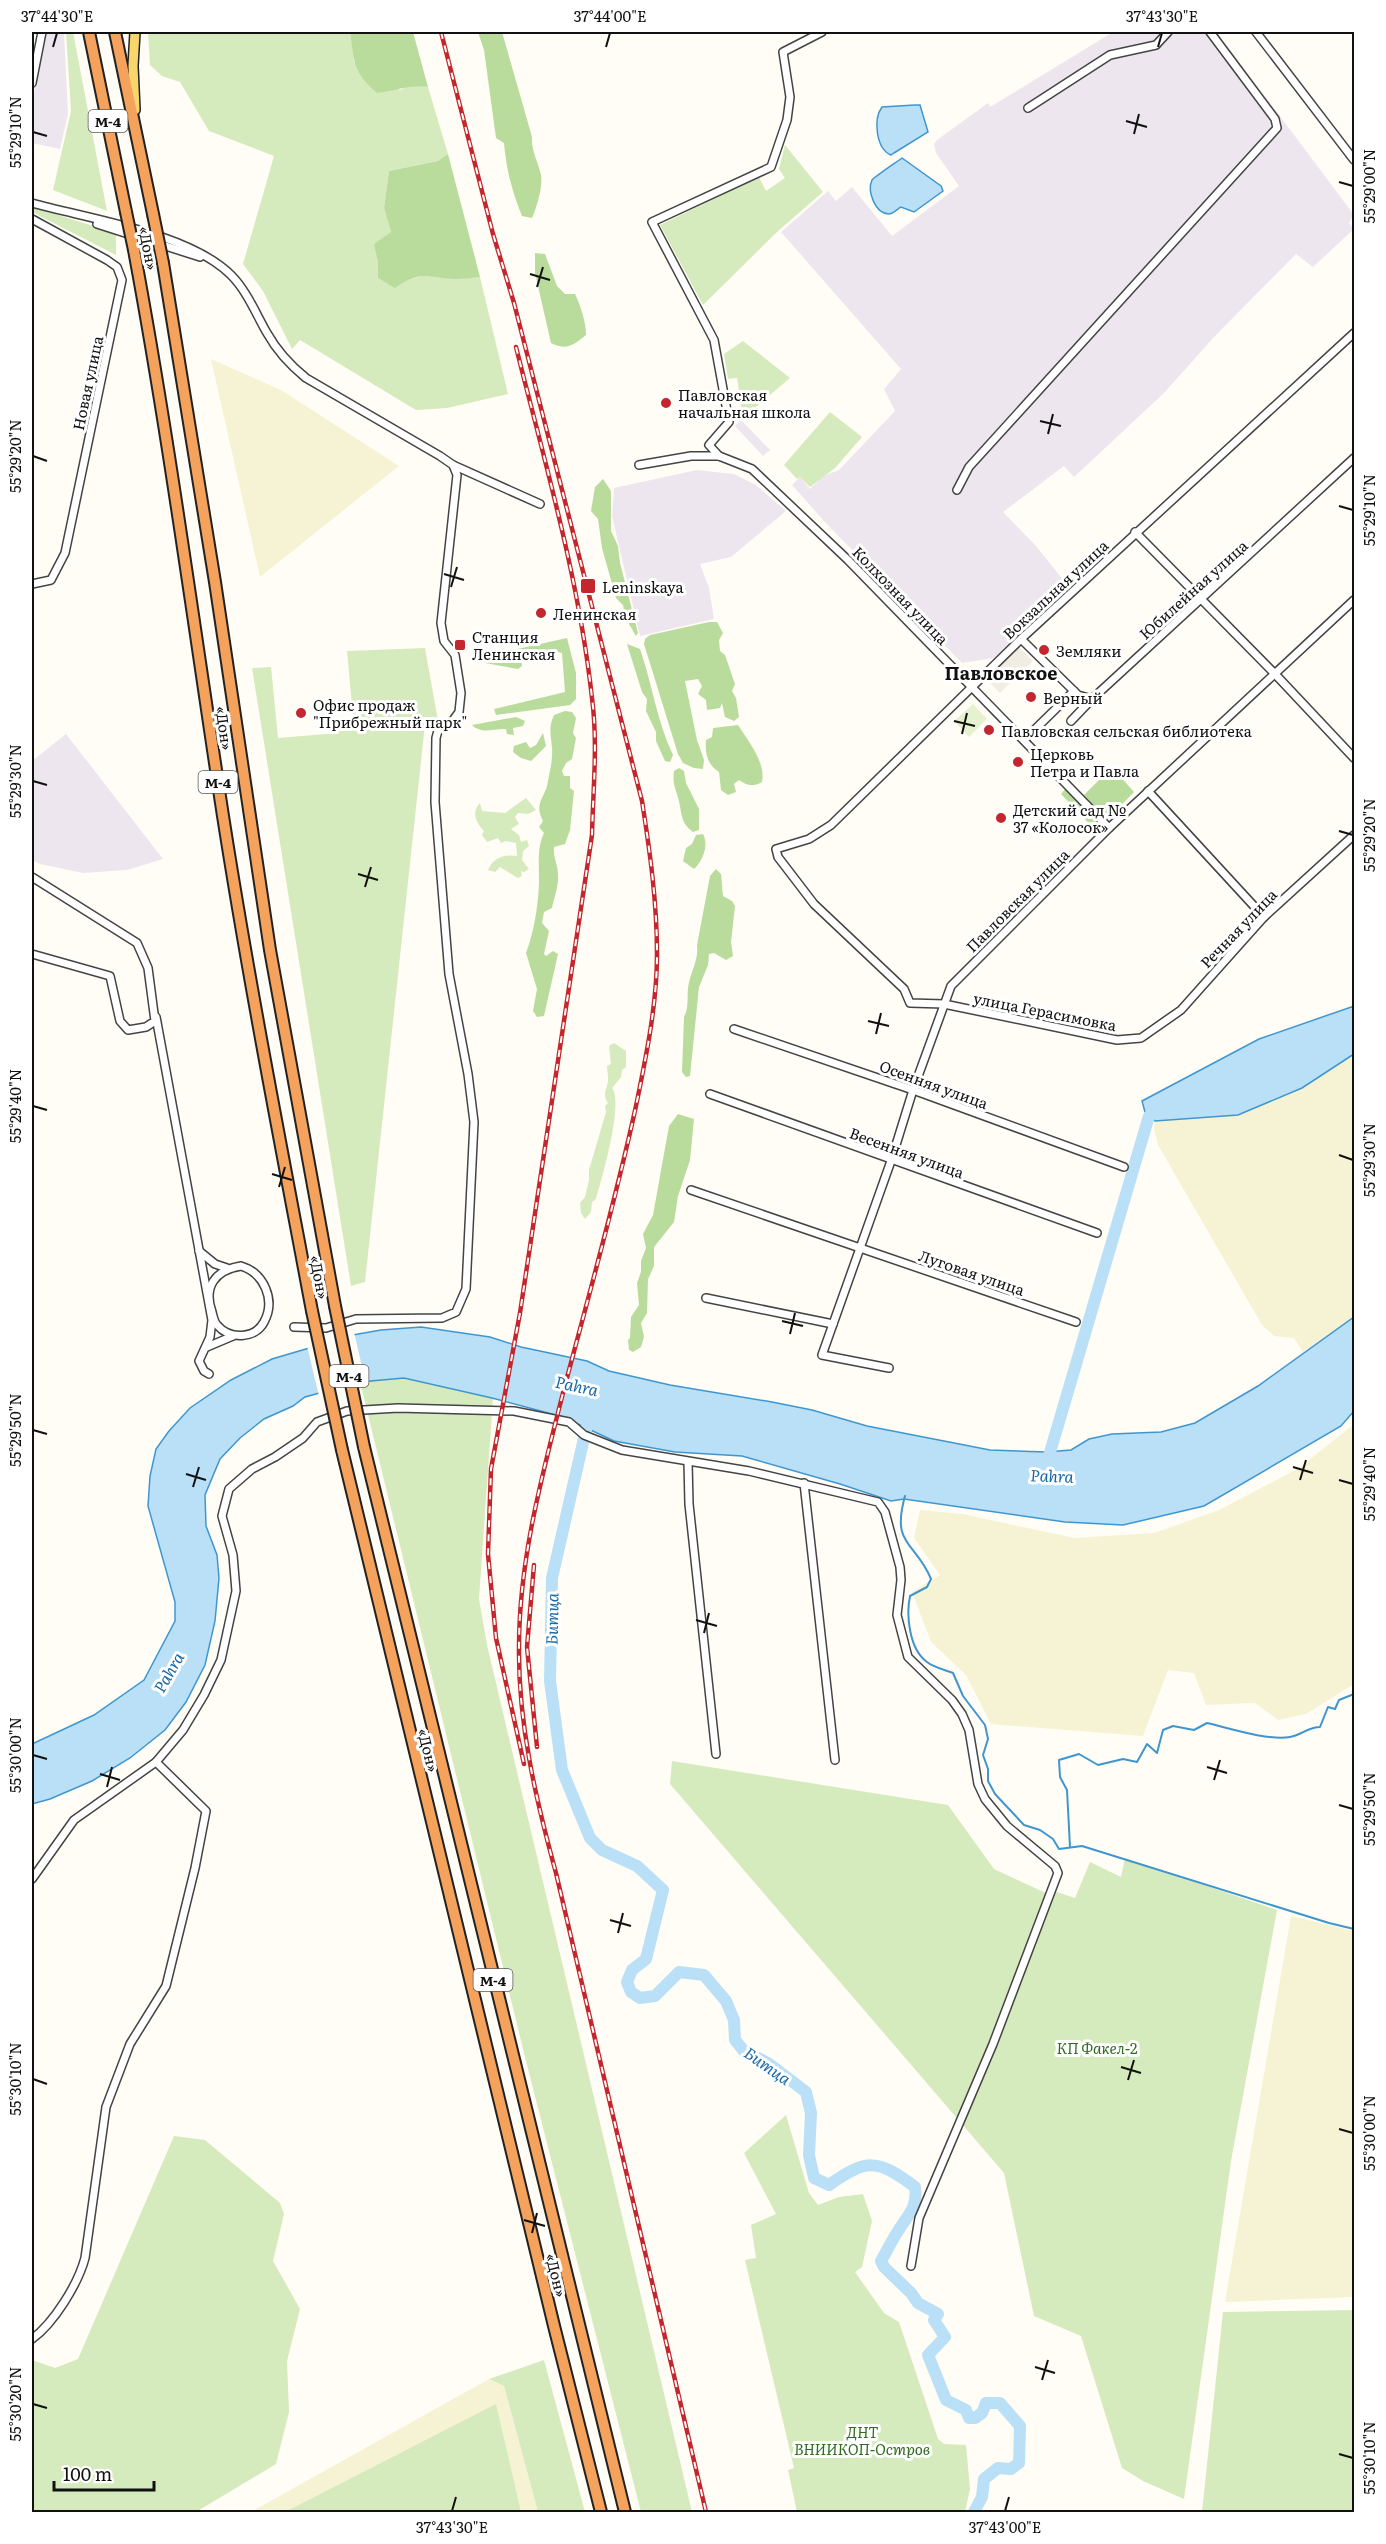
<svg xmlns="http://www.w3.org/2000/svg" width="1386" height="2544" font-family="Literata,serif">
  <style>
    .industrial { fill: #eee6ef }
    .farmland { fill: #f6f3d4 }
    .green { fill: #d5ebbd }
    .forest { fill: #b9dc9c }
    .pitch { fill: #e6f2cf }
    .plaza { fill: #f1ede2 }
    .water { fill: #b9e0f7; stroke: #3f96cf; stroke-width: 1.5 }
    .pier { fill: #fffdf5 }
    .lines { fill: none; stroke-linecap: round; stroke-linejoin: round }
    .stream { stroke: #3f96cf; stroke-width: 2 }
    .river { stroke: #b9e0f7; stroke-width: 12 }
    .minor-casing { stroke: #444; stroke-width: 10 }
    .major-casing { stroke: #222; stroke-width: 12 }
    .highway-casing { stroke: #222; stroke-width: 14 }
    .minor { stroke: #fff; stroke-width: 7 }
    .major { stroke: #f9d66b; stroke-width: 9 }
    .highway { stroke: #f5a25d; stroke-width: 10 }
    .rail-casing { stroke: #c4262e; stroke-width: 4.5 }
    .rail { stroke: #fff; stroke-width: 2; stroke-dasharray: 7; stroke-linecap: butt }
    .highway-bridge-casing { stroke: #222; stroke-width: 14; stroke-linecap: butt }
    .highway-bridge { stroke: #f5a25d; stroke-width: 10 }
    .ticks { fill: none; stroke: #111; stroke-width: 2 }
    .poi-dot { fill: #c4262e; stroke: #fff; stroke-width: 2 }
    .labels { text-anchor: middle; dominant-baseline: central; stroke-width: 6; stroke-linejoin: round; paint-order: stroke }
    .shield { fill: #fff; stroke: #585858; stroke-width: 1.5 }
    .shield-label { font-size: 14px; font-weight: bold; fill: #111 }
    .street-label { font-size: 15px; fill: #111; stroke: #fff }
    .poi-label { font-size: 15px; fill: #111; stroke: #fff; text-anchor: start }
    .park-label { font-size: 15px; font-style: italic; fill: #2f6b1f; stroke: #fff }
    .water-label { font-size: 16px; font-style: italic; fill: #1768a6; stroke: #fff }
    .quarter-label { font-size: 18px; font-weight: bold; fill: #111; stroke: #fff }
    .neatline { fill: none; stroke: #111; stroke-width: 2 }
    .ticks-label { font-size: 15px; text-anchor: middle; fill: #111 }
  </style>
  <rect width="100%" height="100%" fill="#fffdf5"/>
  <g class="industrial">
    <path d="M47 32H64L68 114 60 149 32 143V103Z"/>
    <path d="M1113 32H1217L1354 215 1349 223 1354 229 1313 267 1296 254 1214 337 1164 393 1074 477 1064 466 1003 512 1036 546 1072 591 994 658 962 663 824 521 792 485 800 477 810 489 823 476 839 470 895 411 884 389 901 369 781 232 828 191 836 201 852 187 892 236 959 186 936 153 934 144 937 140 988 103 990 107Z"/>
    <path d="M741 420 770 450 763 456 735 426Z"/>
    <path d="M697 470 734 474 756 485 786 511 731 557 700 564 709 588 714 619 640 636 612 516 614 488Z"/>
    <path d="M66 734 163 859 127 870 83 873 40 864 32 860V761Z"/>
  </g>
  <g class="farmland">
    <path d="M211 359 281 390 399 466 260 577Z"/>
    <path d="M1354 1054V1317L1303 1352 1294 1338 1274 1336 1262 1325 1158 1145 1154 1129 1155 1121 1238 1115 1302 1088Z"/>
    <path d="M1354 1424V1684L1306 1714 1278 1720 1255 1703 1206 1705 1194 1673 1168 1670 1143 1736 991 1724 966 1675 931 1642 912 1592 940 1575 914 1538 920 1510 963 1514 1074 1538 1154 1533 1219 1510 1299 1468Z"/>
    <path d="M1291 1916 1354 1931V2297L1225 2302Z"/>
    <path d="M489 2379 504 2386 538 2512H251Z"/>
  </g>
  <g class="green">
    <path d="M66 32H73L107 211 53 190 71 111Z"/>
    <path d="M148 32H350L354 62 400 90 413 84 428 87 448 154 438 161 389 171 384 208 391 232 375 244 378 262V278L395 287 405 281 428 274 454 279 480 277 508 394 447 408 416 410 300 340 292 349 263 291 243 264 274 156 209 131 180 82 162 76 150 65Z"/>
    <path d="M785 145 823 192 777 232 703 305 660 225 759 177 766 191 785 178 779 169Z"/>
    <path d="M32 207 116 233V255L32 212Z"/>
    <path d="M743 341 790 378 743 418 737 378 728 379 724 354Z"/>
    <path d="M830 412 862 437 835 468 810 487 800 477 797 479 784 465Z"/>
    <path d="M425 648 438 721 425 724 365 1282 351 1286 252 668 271 667 278 738 338 733 353 716 347 651Z"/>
    <path d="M526 798 536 810 528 814 518 813 515 817 519 824 511 829 519 835 521 842 527 840 529 846 523 851 522 860 529 869 524 872 521 871 522 876 518 878 500 867 495 872 488 870C493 857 505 854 517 856L516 843 506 841 501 843 498 838 487 842 482 835 484 831C476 823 471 812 480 803L482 811 505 813Z"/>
    <path d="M614 1043 626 1051V1067L622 1070 621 1077 612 1088C624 1102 602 1179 596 1199L592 1202 591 1212 585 1219 581 1213 580 1203 585 1197 589 1180V1170L606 1112 605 1106 608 1103C601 1092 609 1088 608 1077 608 1074 607 1070 607 1066L611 1064 609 1046Z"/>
    <path d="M404 1378 493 1398 479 1599 487 1645 692 2512H641L525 2057 360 1382Z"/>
    <path d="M672 1761 948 1805 994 1869 1050 1895 1057 1892 1075 1898 1090 1862 1121 1877 1125 1858 1277 1910 1231 2161 1184 2499 1143 2481 1122 2468 1081 2336 1034 2316 1004 2173 670 1784Z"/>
    <path d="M786 2115 809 2193 818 2205 839 2197 863 2194 872 2221 862 2267 855 2272 884 2313 899 2322 938 2439 944 2444 966 2445 970 2489 965 2512H797L788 2470 794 2468 745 2260 756 2258 751 2225 776 2214 744 2153Z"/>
    <path d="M174 2136 205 2140 280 2203 284 2214 273 2261 300 2309 287 2361 289 2412 276 2464 196 2512H32V2360L55 2368 78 2359Z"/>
    <path d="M1354 2310V2512H1202L1223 2312Z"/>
    <path d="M544 2360 585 2512H538L504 2386 489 2379Z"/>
    <path d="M496 2404 521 2512H285Z"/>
  </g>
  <g class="forest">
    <path d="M350 32H413L428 87C410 84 396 91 377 93 353 72 354 62 350 32Z"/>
    <path d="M478 32H502L532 137C531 151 538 161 541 175 543 187 537 206 532 218L522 216C512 192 506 168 504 143L496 138 484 50Z"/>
    <path d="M448 154 480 277C472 278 463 279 455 279 427 278 423 269 395 288L378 278V262L374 244 391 232 384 208 389 171 438 161Z"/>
    <path d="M535 253 545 254 557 286 565 294H575C581 307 586 322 586 335 573 345 567 351 551 343L535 273Z"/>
    <path d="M603 479 611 491V531L618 546 620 563 638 633 636 636 626 619 623 605 616 598 602 548 598 519 591 511 595 487Z"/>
    <path d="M709 622H717L723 633 719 640 720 651 725 655 735 684 732 691 736 698 739 717 734 721 725 717 722 703 720 708 707 710 706 700 698 694 702 686 698 679 685 681 697 740 704 760 703 769 694 768 683 763 678 754 644 644 645 639 650 635Z"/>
    <path d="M567 638 576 673V699L570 705 496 715 494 709 565 692 562 653 544 649 521 656 522 666 518 669 479 662 476 654 498 651 504 657 513 656V650Z"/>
    <path d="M627 644 640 649C652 683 657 722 673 755L670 762 665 761 656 741V732L646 711 647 699 642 692Z"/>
    <path d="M565 711 572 712 576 718 573 733 576 738 572 759 566 763 562 771 564 776H570V788L574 791 570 830 565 844 554 847C553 858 558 864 558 875 559 885 554 898 552 908L544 912 542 923 549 931 544 954 546 956 553 951 558 954 544 1016 537 1017 533 1011 537 989 526 953C534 933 539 901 539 880 539 864 537 847 544 833L539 827 543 821C533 802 546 798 548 781 550 771 553 758 552 748 551 734 548 728 554 715Z"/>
    <path d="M516 717 525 721 523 726 513 728 514 735 507 734 506 729C495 728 482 735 472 725Z"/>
    <path d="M738 725C748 741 766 762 762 782 753 787 748 786 739 780L734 784 736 792 728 795 721 790 719 772C707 764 705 754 706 740L712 737 713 728Z"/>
    <path d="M543 733 546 746 531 761 521 758 513 752 514 746 526 742 530 748 536 745Z"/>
    <path d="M1112 767 1134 792 1107 820 1084 795Z"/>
    <path d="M679 768 684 771 686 783 699 809V830L693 832C681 823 682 815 679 801 676 789 672 784 674 771Z"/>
    <path d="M1066 788 1104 828 1099 834 1061 794Z"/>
    <path d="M703 834C709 845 703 861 694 869L683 861 686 848 692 844 696 835Z"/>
    <path d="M716 869 721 874 723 896 732 901 735 906 731 942 733 956 726 960 714 953 709 954 708 965 699 987 690 1076 686 1077 682 1072 684 1017C689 1008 687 997 688 988 690 972 699 961 697 945L710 876Z"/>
    <path d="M678 1114 694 1119 690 1160 678 1196 674 1222 654 1247V1266L648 1279 647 1313 641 1323 644 1337 641 1347 633 1352 629 1350 628 1340 630 1338 631 1317 639 1305 637 1283 641 1272V1261L646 1248 643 1234 653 1215 669 1126Z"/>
  </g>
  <path class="pitch" d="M973 704 987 719 969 737 954 721Z"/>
  <path class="plaza" d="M1016 644 1033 661 1000 693 983 676Z"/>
  <g class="water">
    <path d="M915 105H920L928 132 894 153 891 155C876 149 873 119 882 107Z"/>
    <path d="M902 158 941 186 943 191 914 212 901 207C897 209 893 214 889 214 875 214 867 191 872 180 873 178 898 161 902 158Z"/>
    <path d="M1354 1006V1054L1302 1088 1238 1115 1155 1121 1145 1112 1142 1101 1259 1039Z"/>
    <path d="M1354 1317V1411L1341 1426 1204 1506 1123 1525 1065 1522 904 1499 891 1501 840 1484 742 1456 675 1452 614 1441 563 1417 492 1398 404 1378 360 1382 305 1397 293 1406 264 1419 240 1438 220 1459 205 1495 206 1526 217 1555 219 1578 215 1621 205 1665 186 1702 165 1730 130 1758 92 1781 50 1799 32 1804V1744L94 1715 144 1680 175 1621V1602L148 1506 150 1476 156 1449 169 1431 190 1408 231 1380 272 1359 316 1346 330 1339 381 1330 421 1327 490 1337 521 1347 587 1361 609 1371 670 1385 772 1402 812 1410 867 1426 990 1450 1046 1452 1071 1450 1089 1439 1112 1434 1161 1432 1195 1423 1258 1386Z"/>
  </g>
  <path class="pier" d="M354 1332 366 1384 319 1396 307 1346 329 1336Z"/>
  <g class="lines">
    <g class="stream">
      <path d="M905 1496C891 1546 915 1541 931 1579L927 1587 910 1596C906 1615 909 1649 927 1662 933 1667 945 1670 953 1673L963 1696 985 1725 988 1739 983 1755 988 1769V1781L995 1794 1024 1825 1040 1830 1053 1839 1059 1849 1082 1846 1329 1923 1354 1929"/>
      <path d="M1070 1847 1067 1790 1060 1777 1059 1760 1079 1754 1098 1765 1123 1759 1137 1762 1147 1744 1157 1753 1163 1730 1173 1726 1194 1730 1207 1723C1228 1728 1269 1741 1290 1737 1302 1735 1308 1727 1320 1727L1328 1707 1335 1709 1339 1700 1354 1694"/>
    </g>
    <g class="river">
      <path d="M587 1415V1425L552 1578 550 1681 562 1770 590 1838 602 1850 637 1866 663 1890 646 1959 632 1970 627 1982 631 1992 640 1998 655 1996 679 1972 704 1975 726 2001 734 2020 735 2040 744 2051 768 2063 806 2092 811 2113 809 2155 814 2178 829 2185C867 2158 878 2159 915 2187 918 2207 908 2215 898 2231 892 2240 887 2251 881 2261L884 2267 911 2293 918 2303 938 2314 934 2320 945 2337 928 2355 946 2400 966 2410 969 2418H975L982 2413 986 2403H1000L1020 2426 1019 2463 1011 2469 998 2468 984 2479 982 2497 974 2512"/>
      <path d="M1046 1466 1149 1116"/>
    </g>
    <g class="minor-casing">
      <g id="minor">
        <path d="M1256 32 1354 160"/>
        <path d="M32 83 42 32"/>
        <path d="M1028 108 1110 55 1156 45 1168 32"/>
        <path d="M32 203C89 219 189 233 231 275 247 291 256 314 267 333 277 351 290 365 306 378L440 456 453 465 457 475 441 623 444 641 455 655 461 693 459 712 451 723 439 727 436 738 435 802 449 974 468 1074 474 1122 466 1289 456 1312 442 1318 356 1319 326 1328 294 1327"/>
        <path d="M32 219 107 260 117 267 122 280 65 553 51 580 32 584"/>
        <path d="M97 224 200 257"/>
        <path d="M1354 333 1021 639 831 825 809 839 776 849 778 857 814 904 904 989 910 1003 944 1004 1117 1040 1141 1038 1181 1010 1264 917 1354 835"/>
        <path d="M719 456 709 445 729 422 714 340 652 222 771 167 787 120 790 97 783 52 822 32"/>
        <path d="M453 465 540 504"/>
        <path d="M639 465 691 456H719L752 469 848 560 1109 828"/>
        <path d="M957 490 969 467 1277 128 1275 119 1210 32"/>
        <path d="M1135 532 1275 674 1354 758"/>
        <path d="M1021 639 1078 695 1092 699 1354 458"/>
        <path d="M1071 721 1092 699"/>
        <path d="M1024 740 1074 691"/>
        <path d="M1148 791 1264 917"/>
        <path d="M32 877 137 943 148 968 155 1021 146 1027 128 1030 120 1021 110 976 32 954"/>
        <path d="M156 1017 212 1320 210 1337 199 1361 204 1371 209 1374"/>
        <path d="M734 1029 913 1090 1124 1167"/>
        <path d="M710 1094 1097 1233"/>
        <path d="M691 1190 1076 1322"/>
        <path d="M199 1251 215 1264 227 1268"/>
        <path d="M241 1266C264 1273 276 1300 264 1322 255 1339 230 1340 217 1325 214 1322 213 1316 212 1312 203 1287 215 1270 241 1266Z"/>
        <path d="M706 1298 833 1324"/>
        <path d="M207 1347 233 1336"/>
        <path d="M889 1368 822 1355 891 1161 913 1090 951 986 1109 828 1354 600"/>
        <path d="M688 1462 689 1504 716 1754"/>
        <path d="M804 1483 835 1760"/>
        <path d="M32 1879 74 1820 156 1762"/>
        <path d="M32 2339C54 2323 78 2284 85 2258L106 2107 130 2044 166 1986 195 1868 206 1811 156 1762 183 1730 204 1695 221 1660 236 1591 233 1555 222 1516 229 1489 252 1469 275 1457 303 1438 317 1422 347 1411 398 1408 514 1411 569 1422 584 1435 622 1450 749 1471 878 1502 885 1512 900 1567 901 1580 897 1615 908 1657 952 1700 962 1714 969 1730 978 1784 985 1799 1007 1826 1055 1866 1058 1873 993 2044 919 2218 911 2266"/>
      </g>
    </g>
    <g class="major-casing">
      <path id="major" d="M135 110 133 66 135 32"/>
    </g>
    <g class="highway-casing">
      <g id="highway">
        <path d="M89 32 126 212"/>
        <path d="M115 32 153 214"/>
        <path d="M134 250C169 438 194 627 223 816 249 982 281 1146 312 1311"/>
        <path d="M163 263 215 582 270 950 335 1306"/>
        <path d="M364 1447 625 2512"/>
        <path d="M342 1450 554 2326 601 2512"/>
      </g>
    </g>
    <use href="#minor" class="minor"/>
    <use href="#major" class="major"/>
    <use href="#highway" class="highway"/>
    <g class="rail-casing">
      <g id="rail">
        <path d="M441 32 493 234 514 303 642 801C650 852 657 902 657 954 657 1005 646 1057 636 1106 615 1203 588 1298 563 1393 542 1476 519 1560 519 1647 518 1723 536 1800 556 1873L706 2512"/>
        <path d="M516 347C545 463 579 579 592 698 598 743 593 790 592 835L520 1313 491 1469 488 1554 496 1638 524 1764"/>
        <path d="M534 1565 527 1647 537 1747"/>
      </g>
    </g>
    <use href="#rail" class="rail"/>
    <g class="highway-bridge-casing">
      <g id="highway-bridge">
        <path d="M126 212 134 250"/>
        <path d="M153 214 163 263"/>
        <path d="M335 1306 364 1447"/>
        <path d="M312 1311 342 1450"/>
      </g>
    </g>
    <use href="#highway-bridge" class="highway-bridge"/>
  </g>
  <path class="ticks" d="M53 47 57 33M606 47 610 33M1158 47 1162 33M1126 121 1147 127M33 132 47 136M1134 134 1139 114M1339 182 1353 186M530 274 550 280M537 287 543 267M1040 421 1061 426M1048 434 1053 414M33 456 47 461M1339 506 1353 510M444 574 464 580M451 587 457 567M954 721 975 726M962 734 967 713M33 781 47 785M1339 831 1353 835M358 874 378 880M365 887 371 867M868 1021 889 1026M876 1034 881 1013M33 1106 47 1110M1339 1155 1353 1160M272 1174 292 1180M279 1187 285 1167M782 1321 803 1326M790 1334 795 1313M33 1430 47 1434M1293 1467 1313 1473M186 1474 206 1480M1300 1480 1306 1460M1339 1480 1353 1484M193 1487 199 1467M696 1620 717 1626M704 1633 709 1613M33 1755 47 1759M1207 1767 1227 1773M100 1774 120 1780M1214 1780 1220 1760M107 1787 112 1767M1339 1805 1353 1809M610 1920 631 1926M618 1933 623 1913M1121 2067 1141 2073M33 2079 47 2084M1128 2080 1134 2060M1339 2129 1353 2133M524 2220 545 2226M532 2233 537 2213M1035 2367 1055 2373M1042 2380 1048 2360M33 2404 47 2408M1339 2454 1353 2458M452 2511 456 2497M1005 2511 1009 2497"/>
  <g class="poi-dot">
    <circle cx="666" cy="403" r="6"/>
    <rect x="580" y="578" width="16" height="16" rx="3"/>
    <circle cx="541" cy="613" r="6"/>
    <rect x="454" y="639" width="12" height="12" rx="3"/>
    <circle cx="1044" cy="650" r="6"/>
    <circle cx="1031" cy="697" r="6"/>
    <circle cx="301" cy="713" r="6"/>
    <circle cx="989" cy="730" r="6"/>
    <circle cx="1018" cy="762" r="6"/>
    <circle cx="1001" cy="818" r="6"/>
  </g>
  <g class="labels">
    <g class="shield">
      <rect x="88.5" y="110" width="39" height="22" rx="4.5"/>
      <rect x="198.5" y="771" width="39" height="22" rx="4.5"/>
      <rect x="329.5" y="1365" width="39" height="22" rx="4.5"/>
      <rect x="473.5" y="1969" width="39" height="22" rx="4.5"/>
    </g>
    <g class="shield-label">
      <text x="108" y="121">М-4</text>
      <text x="218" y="782">М-4</text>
      <text x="349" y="1376">М-4</text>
      <text x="493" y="1980">М-4</text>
    </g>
    <g class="street-label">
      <text transform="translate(149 248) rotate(79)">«Дон»</text>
      <text transform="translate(87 383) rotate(-78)">Новая улица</text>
      <text transform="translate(1055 589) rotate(-43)">Вокзальная улица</text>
      <text transform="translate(1193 589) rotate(-42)">Юбилейная улица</text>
      <text transform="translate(901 595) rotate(46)">Колхозная улица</text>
      <text transform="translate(225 728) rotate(82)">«Дон»</text>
      <text transform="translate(1017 900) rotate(-45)">Павловская улица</text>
      <text transform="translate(1238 928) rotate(-46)">Речная улица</text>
      <text transform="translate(1045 1011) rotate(11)">улица Герасимовка</text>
      <text transform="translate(934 1084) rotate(20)">Осенняя улица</text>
      <text transform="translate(907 1152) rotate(20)">Весенняя улица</text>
      <text transform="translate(972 1272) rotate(19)">Луговая улица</text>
      <text transform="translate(320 1277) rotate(79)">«Дон»</text>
      <text transform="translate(429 1750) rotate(76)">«Дон»</text>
      <text transform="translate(557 2275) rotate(76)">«Дон»</text>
    </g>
    <g class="poi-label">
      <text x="678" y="394">Павловская<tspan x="678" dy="17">начальная школа</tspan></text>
      <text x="602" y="586">Leninskaya</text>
      <text x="553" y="613">Ленинская</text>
      <text x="472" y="636">Станция<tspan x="472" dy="17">Ленинская</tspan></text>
      <text x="1056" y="650">Земляки</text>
      <text x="1043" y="697">Верный</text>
      <text x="313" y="704">Офис продаж<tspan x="313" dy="17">"Прибрежный парк"</tspan></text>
      <text x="1001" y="730">Павловская сельская библиотека</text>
      <text x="1030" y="753">Церковь<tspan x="1030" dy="17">Петра и Павла</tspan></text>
      <text x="1013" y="809">Детский сад №<tspan x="1013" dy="17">37 «Колосок»</tspan></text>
    </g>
    <g class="park-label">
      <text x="1097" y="2047">КП Факел-2</text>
      <text x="862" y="2431">ДНТ<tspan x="862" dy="17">ВНИИКОП-Остров</tspan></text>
    </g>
    <g class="water-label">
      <text transform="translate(577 1385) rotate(12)">Pahra</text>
      <text transform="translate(1052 1475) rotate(2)">Pahra</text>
      <text transform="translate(551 1619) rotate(-89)">Битца</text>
      <text transform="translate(168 1672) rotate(-60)">Pahra</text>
      <text transform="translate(768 2065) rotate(35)">Битца</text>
    </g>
    <g class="quarter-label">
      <text x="1001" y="672">Павловское</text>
    </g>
  </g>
  <rect width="1386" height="2544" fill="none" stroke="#ffffff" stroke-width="66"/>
  <path d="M54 2481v9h100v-9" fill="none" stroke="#111111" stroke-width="3"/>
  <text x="63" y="2481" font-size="18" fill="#111111" stroke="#ffffff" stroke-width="4.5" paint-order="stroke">100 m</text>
  <rect x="33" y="33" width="1320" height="2478" class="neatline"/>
  <g class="ticks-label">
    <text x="57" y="22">37°44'30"E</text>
    <text x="610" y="22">37°44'00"E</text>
    <text x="1162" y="22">37°43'30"E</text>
    <text transform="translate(16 132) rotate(-90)" y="5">55°29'10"N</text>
    <text transform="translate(1370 186) rotate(-90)" y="5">55°29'00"N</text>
    <text transform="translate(16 456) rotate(-90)" y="5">55°29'20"N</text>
    <text transform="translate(1370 510) rotate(-90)" y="5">55°29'10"N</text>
    <text transform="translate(16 781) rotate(-90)" y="5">55°29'30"N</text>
    <text transform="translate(1370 835) rotate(-90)" y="5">55°29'20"N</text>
    <text transform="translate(16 1106) rotate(-90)" y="5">55°29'40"N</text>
    <text transform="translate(1370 1160) rotate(-90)" y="5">55°29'30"N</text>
    <text transform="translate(16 1430) rotate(-90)" y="5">55°29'50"N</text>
    <text transform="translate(1370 1484) rotate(-90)" y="5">55°29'40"N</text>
    <text transform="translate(16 1755) rotate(-90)" y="5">55°30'00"N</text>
    <text transform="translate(1370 1809) rotate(-90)" y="5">55°29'50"N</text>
    <text transform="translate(16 2079) rotate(-90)" y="5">55°30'10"N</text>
    <text transform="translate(1370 2133) rotate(-90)" y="5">55°30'00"N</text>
    <text transform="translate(16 2404) rotate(-90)" y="5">55°30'20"N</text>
    <text transform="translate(1370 2458) rotate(-90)" y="5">55°30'10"N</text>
    <text x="452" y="2533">37°43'30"E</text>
    <text x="1005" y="2533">37°43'00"E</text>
  </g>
</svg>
